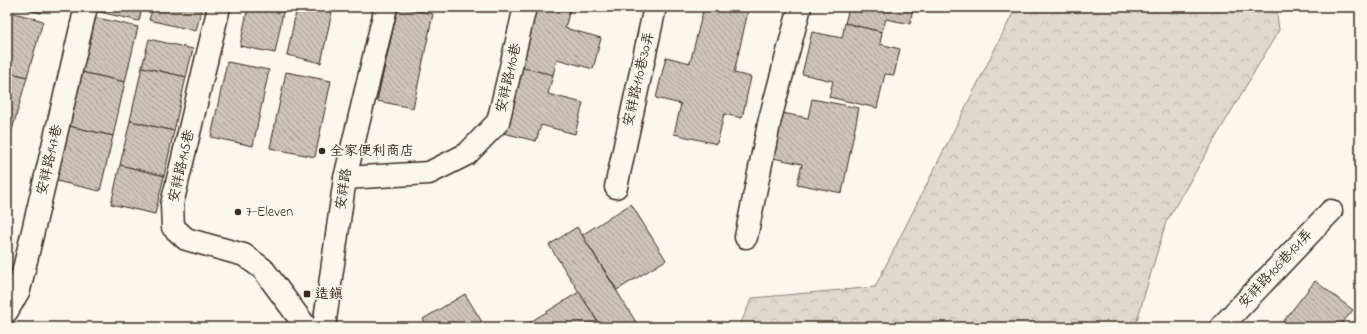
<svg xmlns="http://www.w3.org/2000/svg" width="1367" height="334" font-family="'Indie Flower','LXGW WenKai TC',sans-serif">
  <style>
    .forest { fill: url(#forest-crowns); stroke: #8d8276 }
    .building { fill: url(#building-back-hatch); stroke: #3b2a1e }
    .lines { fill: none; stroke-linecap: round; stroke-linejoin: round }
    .minor-casing { stroke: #3b2a1e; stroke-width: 25 }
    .minor { stroke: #fbf7ec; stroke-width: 22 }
    .poi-dot { fill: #3b2a1e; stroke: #fbf7ec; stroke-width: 1.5 }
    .labels { text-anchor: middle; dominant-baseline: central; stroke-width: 3.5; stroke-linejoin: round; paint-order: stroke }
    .street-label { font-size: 14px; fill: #3b2a1e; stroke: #fbf7ec }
    .poi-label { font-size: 14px; fill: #3b2a1e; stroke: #fbf7ec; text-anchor: start }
  </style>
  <defs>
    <pattern id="forest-crowns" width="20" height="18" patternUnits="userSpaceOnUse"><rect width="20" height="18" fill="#dfd9ce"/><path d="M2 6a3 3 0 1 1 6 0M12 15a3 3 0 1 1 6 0" fill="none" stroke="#c0bab0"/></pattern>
    <pattern id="building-back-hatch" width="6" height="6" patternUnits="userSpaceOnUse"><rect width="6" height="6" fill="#ccc4b9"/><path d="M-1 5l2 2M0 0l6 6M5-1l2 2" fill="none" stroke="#a79f96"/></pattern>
  </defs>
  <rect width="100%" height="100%" fill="#fbf7ec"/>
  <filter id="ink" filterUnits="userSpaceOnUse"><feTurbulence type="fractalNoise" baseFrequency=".025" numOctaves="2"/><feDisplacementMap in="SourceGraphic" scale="8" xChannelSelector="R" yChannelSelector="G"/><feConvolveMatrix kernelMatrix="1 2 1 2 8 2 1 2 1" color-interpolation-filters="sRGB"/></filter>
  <g filter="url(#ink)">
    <path class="forest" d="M1016 7H1276L1279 30 1166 222 1135 327H739L752 298 875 287Z"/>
    <g class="building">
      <path d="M18 7H42L41 13Z"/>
      <path d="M92 7H142L139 21 91 10Z"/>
      <path d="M153 7H202L196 31 149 20Z"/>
      <path d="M248 7H284L275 53 240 46Z"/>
      <path d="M297 7H333L321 63 287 55Z"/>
      <path d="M398 7 433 14 413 108 377 101Z"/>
      <path d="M530 7H563L570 9 565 28 601 38 593 69 557 59 553 75 516 66Z"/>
      <path d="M704 7H749L734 73 751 77 742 118 724 114 717 144 674 134 681 104 656 98 666 57 690 63Z"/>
      <path d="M842 7H913L910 24 886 19 882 32 845 23 849 8Z"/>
      <path d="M7 11 43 21 27 77 7 72Z"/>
      <path d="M89 16 138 27 125 82 77 71Z"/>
      <path d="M845 23 882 32 880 44 900 49 894 75 885 74 877 108 829 97 833 81 802 74 812 32 842 38Z"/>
      <path d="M149 39 193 49 186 77 142 67Z"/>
      <path d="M227 62 269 70 253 146 211 137Z"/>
      <path d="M516 66 553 75 548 94 583 103 575 134 541 125 536 141 499 132Z"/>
      <path d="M142 67 186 77 174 131 130 121Z"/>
      <path d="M77 71 125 82 113 136 64 125Z"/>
      <path d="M7 72 27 77 11 134 7 132Z"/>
      <path d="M286 72 331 81 315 157 270 148Z"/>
      <path d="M812 99 859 108 842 193 797 184 802 164 768 157 777 112 808 118Z"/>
      <path d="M130 121 174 131 164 176 120 165Z"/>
      <path d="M64 125 113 136 100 191 52 180Z"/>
      <path d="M120 165 164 176 155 214 111 204Z"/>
      <path d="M631 204 666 260 617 290 582 235Z"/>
      <path d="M577 227 582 235 639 327H601L579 292 549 245Z"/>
      <path d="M1315 281 1353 310 1339 327H1279Z"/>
      <path d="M579 292 601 327H522Z"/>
      <path d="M465 294 485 327H428L423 319Z"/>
    </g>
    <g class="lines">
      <g class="minor-casing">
        <g id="minor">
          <path d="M219 7 172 204 173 227 186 239 244 255 263 269 306 327"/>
          <path d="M345 178 429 173 467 154 498 122 525 7"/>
          <path d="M616 187 655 7"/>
          <path d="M746 237 770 119 800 7"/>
          <path d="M7 311 19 290 86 7"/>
          <path d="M324 327 345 178 386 7"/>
          <path d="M1221 327 1331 211"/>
        </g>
      </g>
      <use href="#minor" class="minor"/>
    </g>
  </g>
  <g class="poi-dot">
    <circle cx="322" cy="151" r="4"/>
    <circle cx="238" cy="212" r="4"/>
    <rect x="303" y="290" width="8" height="8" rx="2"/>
  </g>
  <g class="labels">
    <g class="street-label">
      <text transform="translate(509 78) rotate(-77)">安祥路110巷</text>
      <text transform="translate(639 79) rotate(-77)">安祥路110巷30弄</text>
      <text transform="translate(50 160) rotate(-77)">安祥路147巷</text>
      <text transform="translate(182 166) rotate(-77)">安祥路145巷</text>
      <text transform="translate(344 189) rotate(-81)">安祥路</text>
      <text transform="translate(1276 269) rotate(-47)">安祥路106巷131弄</text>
    </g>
    <g class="poi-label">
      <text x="330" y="151">全家便利商店</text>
      <text x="246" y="212">7-Eleven</text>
      <text x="315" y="294">造鎮</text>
    </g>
  </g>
  <rect width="1367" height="334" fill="none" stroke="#fbf7ec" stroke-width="24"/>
  <rect x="12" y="12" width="1343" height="310" fill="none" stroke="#3b2a1e" stroke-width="1.5" filter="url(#ink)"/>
</svg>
